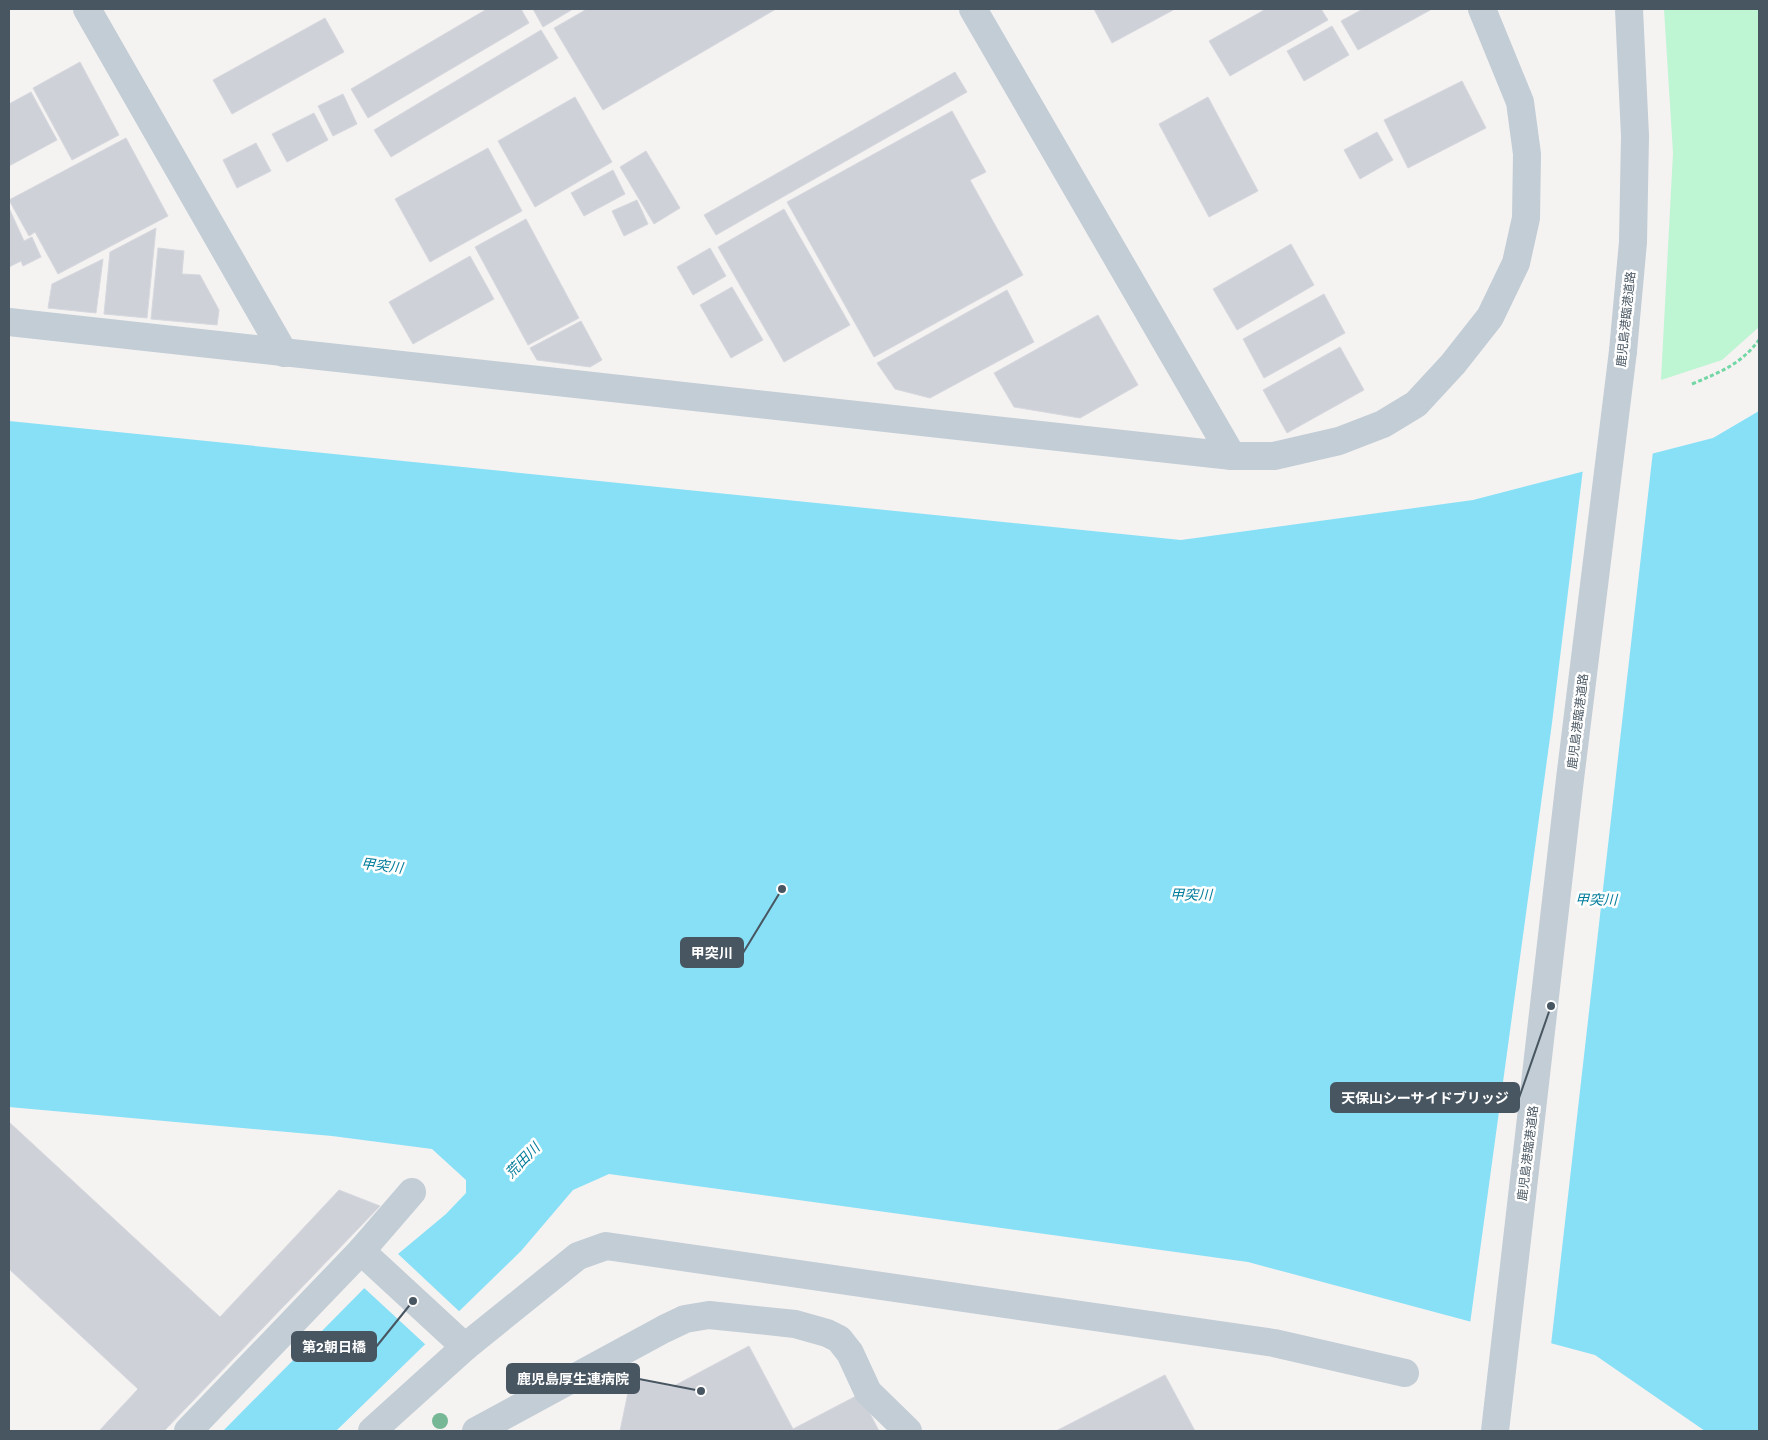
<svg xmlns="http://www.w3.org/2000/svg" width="1768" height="1440" font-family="Barlow,'Noto Sans JP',sans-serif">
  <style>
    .green { fill: #bef5d3 }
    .water { fill: #87e0f6 }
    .pier { fill: #f5f2f2 }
    .building { fill: #ced1d8; stroke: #d6d8de }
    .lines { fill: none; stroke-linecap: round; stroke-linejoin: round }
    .path { stroke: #72d7a4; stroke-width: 3; stroke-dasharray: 4 2.5; stroke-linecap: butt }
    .minor { stroke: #c2cdd5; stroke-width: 28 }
    .minor-bridge { stroke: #c2cdd5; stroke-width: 28 }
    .tree { fill: #76b895 }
    .labels { text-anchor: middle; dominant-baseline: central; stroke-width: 5; stroke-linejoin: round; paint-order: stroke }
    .street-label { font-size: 12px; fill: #485662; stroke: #fff }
    .water-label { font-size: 14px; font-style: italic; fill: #037d9b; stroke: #fff }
    .leader { fill: none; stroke: #485662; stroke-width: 2 }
    .callout-dot { fill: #485662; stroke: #fff; stroke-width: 2 }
    .callout { fill: #485662; stroke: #485662; stroke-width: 2 }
    .callout-label { font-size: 14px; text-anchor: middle; font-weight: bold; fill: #fff }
  </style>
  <rect width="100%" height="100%" fill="#f5f2f2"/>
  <path class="green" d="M1664 9H1759V327L1722 360 1661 380 1673 153Z"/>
  <path class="water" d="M1759 411V1431H1705L1595 1355 1248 1262 609 1174 573 1190 521 1251 336 1431H223L398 1254 446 1214 466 1193V1180L432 1149 332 1136 9 1107V421L1181 540 1473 500 1713 438Z"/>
  <g class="pier">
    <path d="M1653 451 1551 1345 1470 1324 1552 723 1583 469Z"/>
    <path d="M396 1252 461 1313 427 1346 362 1286Z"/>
  </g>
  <g class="building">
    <path d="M487 9H521L529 23 368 118 351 89Z"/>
    <path d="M533 9H573L543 27Z"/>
    <path d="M587 9H776L603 110 554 28Z"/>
    <path d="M1094 9H1175L1112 43Z"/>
    <path d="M1266 9H1321L1328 20 1230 76 1209 41Z"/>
    <path d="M1363 9H1432L1358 50 1341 21Z"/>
    <path d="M325 18 344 52 232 114 213 80Z"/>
    <path d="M1332 26 1349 55 1304 81 1287 51Z"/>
    <path d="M541 30 558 58 391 157 374 130Z"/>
    <path d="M80 62 119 135 72 160 33 88Z"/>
    <path d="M955 72 967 92 716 235 704 215Z"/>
    <path d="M1462 81 1486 128 1408 168 1384 120Z"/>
    <path d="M31 92 57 140 9 166V104Z"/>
    <path d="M343 94 357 124 333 136 318 106Z"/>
    <path d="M575 97 612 162 535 207 498 141Z"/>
    <path d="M1208 97 1258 191 1209 217 1159 124Z"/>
    <path d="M952 111 986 172 970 180 1023 275 874 357 787 202Z"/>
    <path d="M314 113 328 140 287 162 272 134Z"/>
    <path d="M1377 132 1393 160 1360 179 1344 150Z"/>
    <path d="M126 138 168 216 58 274 35 232 29 236 9 200Z"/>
    <path d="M256 143 271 171 237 188 223 160Z"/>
    <path d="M488 148 522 211 430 262 395 199Z"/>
    <path d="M646 151 680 208 654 224 620 167Z"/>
    <path d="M613 170 625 194 584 216 571 193Z"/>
    <path d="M637 200 648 224 624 236 612 211Z"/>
    <path d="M9 208 24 241 32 237 41 257 23 266 21 261 9 267Z"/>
    <path d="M784 209 850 325 784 362 718 247Z"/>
    <path d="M526 219 579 318 528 345 475 247Z"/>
    <path d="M156 228 147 318 104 314 110 252Z"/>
    <path d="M1291 244 1314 285 1237 330 1213 289Z"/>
    <path d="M158 248 184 251 182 274 200 275 219 310 217 325 151 319Z"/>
    <path d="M710 248 726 276 693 295 677 267Z"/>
    <path d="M470 256 494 299 413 344 389 302Z"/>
    <path d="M103 259 96 313 48 308 52 284Z"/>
    <path d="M732 287 763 340 731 358 700 305Z"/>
    <path d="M1007 290 1034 342 930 398 895 389 877 363Z"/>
    <path d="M1324 294 1345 333 1264 378 1243 339Z"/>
    <path d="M1098 315 1138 385 1080 418 1014 407 994 373Z"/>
    <path d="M581 321 602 360 590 367 537 360 530 348Z"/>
    <path d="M1340 347 1364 390 1287 433 1263 390Z"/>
    <path d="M9 1122 220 1317 339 1190 380 1206 164 1431H99L138 1389 9 1269Z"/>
    <path d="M749 1346 793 1429 860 1394 879 1431H620L631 1378 672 1387Z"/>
    <path d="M1165 1375 1195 1431H1056Z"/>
  </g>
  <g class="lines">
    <path class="path" d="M1692 384C1720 372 1740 365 1759 340"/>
    <g class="minor">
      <path d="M87 9 284 353"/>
      <path d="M973 9 1232 456"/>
      <path d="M9 322 1232 456H1274L1339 441 1383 424 1416 404 1453 364 1490 317 1516 263 1526 218 1527 154 1520 102 1482 9"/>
      <path d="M1623 351 1633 242 1635 136 1629 9"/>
      <path d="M361 1251 465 1347"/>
      <path d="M188 1431 361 1251 412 1192"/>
      <path d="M372 1431 465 1347 578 1256 606 1246 1274 1343 1405 1373"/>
      <path d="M476 1431 664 1329 685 1319 709 1315 795 1324 827 1333 839 1339 850 1353 868 1392 908 1431"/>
    </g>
    <path class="minor-bridge" d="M1495 1431 1570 779 1623 351"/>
  </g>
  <circle class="tree" cx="440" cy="1421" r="8"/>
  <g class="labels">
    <g class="street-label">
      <text transform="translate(1625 319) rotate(-84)">鹿児島港臨港道路</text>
      <text transform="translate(1577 721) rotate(-83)">鹿児島港臨港道路</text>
      <text transform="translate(1527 1153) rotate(-83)">鹿児島港臨港道路</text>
    </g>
    <g class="water-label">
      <text transform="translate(382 865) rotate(7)">甲突川</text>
      <text transform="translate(1191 894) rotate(1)">甲突川</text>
      <text transform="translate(1596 899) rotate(1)">甲突川</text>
      <text transform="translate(522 1160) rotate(-46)">荒田川</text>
    </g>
  </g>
  <path class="leader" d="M782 889L743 953M1551 1006L1519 1098M413 1301L376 1347M701 1391L639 1379"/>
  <g class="callout-dot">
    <circle cx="782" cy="889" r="5"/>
    <circle cx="1551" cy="1006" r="5"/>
    <circle cx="413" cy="1301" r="5"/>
    <circle cx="701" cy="1391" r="5"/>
  </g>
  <g class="callout">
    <rect x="681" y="938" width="62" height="29" rx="5"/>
    <rect x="1331" y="1083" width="188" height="29" rx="5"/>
    <rect x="292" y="1332" width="84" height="29" rx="5"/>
    <rect x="507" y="1364" width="132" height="29" rx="5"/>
  </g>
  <g class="callout-label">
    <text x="712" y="958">甲突川</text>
    <text x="1425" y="1103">天保山シーサイドブリッジ</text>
    <text x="334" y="1352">第2朝日橋</text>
    <text x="573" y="1384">鹿児島厚生連病院</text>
  </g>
  <rect width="1768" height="1440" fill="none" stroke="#485662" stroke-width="20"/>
</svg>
